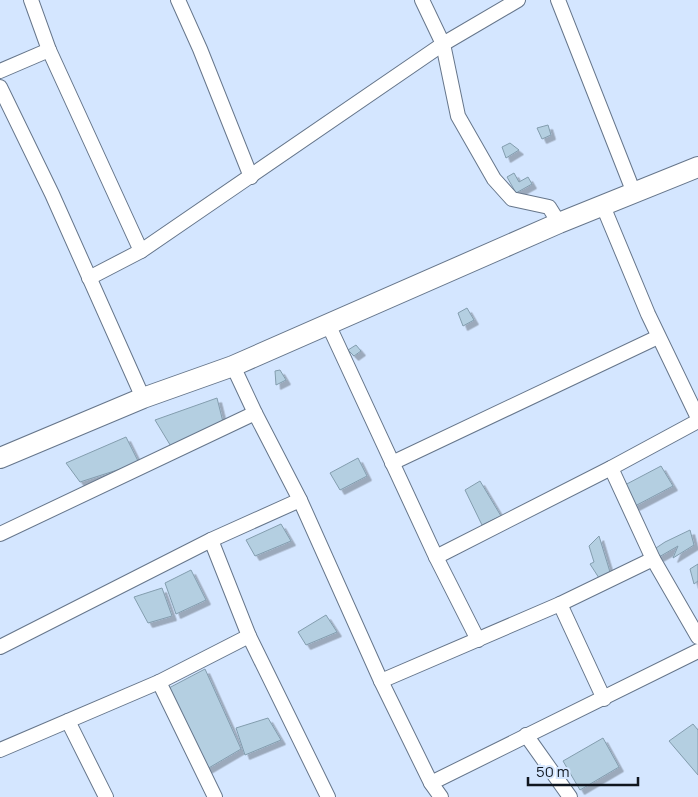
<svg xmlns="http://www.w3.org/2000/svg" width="698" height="797" font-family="Manrope,sans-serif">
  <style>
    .building { fill: #b4cfe1; stroke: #839dae; filter: url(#shadow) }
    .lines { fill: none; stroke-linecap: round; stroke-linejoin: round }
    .street-casing { stroke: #66768b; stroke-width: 16 }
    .secondary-casing { stroke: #66768b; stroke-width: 22 }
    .street { stroke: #fff; stroke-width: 14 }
    .secondary { stroke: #fff; stroke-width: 20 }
  </style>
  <defs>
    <filter id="shadow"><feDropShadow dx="4.5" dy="4.5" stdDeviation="0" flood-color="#0004"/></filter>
  </defs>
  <rect width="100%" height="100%" fill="#d4e6ff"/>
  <g class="building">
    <path d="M548 125 551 135 542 139 537 128Z"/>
    <path d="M510 143 519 150 506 158 502 147Z"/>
    <path d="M514 173 519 182 528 177 532 184 516 193 507 177Z"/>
    <path d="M467 308 474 320 463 326 458 313Z"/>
    <path d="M356 345 361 351 354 356 348 350Z"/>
    <path d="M280 370 286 380 276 385 275 371Z"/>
    <path d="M217 398 223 422 172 448 155 420Z"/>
    <path d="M126 437 139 463 80 482 66 463Z"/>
    <path d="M358 458 367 476 340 490 330 473Z"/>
    <path d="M661 466 673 486 635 506 623 486Z"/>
    <path d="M480 481 501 516 482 525 465 490Z"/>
    <path d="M281 524 291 541 255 556 246 540Z"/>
    <path d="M690 530 694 545 673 558 678 546 659 557 653 550 665 542Z"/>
    <path d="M599 536 610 572 599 578 590 564 594 562 589 546Z"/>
    <path d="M698 564V581L694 584 690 569Z"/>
    <path d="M191 570 206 600 176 614 165 583Z"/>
    <path d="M162 588 172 616 148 623 134 597Z"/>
    <path d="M326 615 337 632 306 645 298 632Z"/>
    <path d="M205 669 241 749 207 769 167 689Z"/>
    <path d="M268 718 281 740 245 755 236 728Z"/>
    <path d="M693 724 698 730V775L669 741Z"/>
    <path d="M603 738 619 767 580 790 563 761Z"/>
  </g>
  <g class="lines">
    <g class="street-casing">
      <g id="street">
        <path d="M31 0 49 50 141 251"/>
        <path d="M178 0 200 49 251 177"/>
        <path d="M422 0 443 44 458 116 494 179 512 199 549 207 559 223"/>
        <path d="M558 0 634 193"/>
        <path d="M0 71 49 50"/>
        <path d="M0 87 52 194 143 398"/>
        <path d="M603 206 648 314 698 418"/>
        <path d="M89 278 141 251 443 44 518 0"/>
        <path d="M328 324 436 557 478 640"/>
        <path d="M233 366 255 413 300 500 381 681 431 783 441 797"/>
        <path d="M392 463 658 337"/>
        <path d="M611 468 653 559 698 637"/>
        <path d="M0 534 255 413"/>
        <path d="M211 540 249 636 328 797"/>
        <path d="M436 557 611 468 698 421"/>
        <path d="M560 604 604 699"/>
        <path d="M0 647 211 540 300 500"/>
        <path d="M381 681 560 604 653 559"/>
        <path d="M159 682 215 797"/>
        <path d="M68 721 106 797"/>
        <path d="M526 735 570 797"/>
        <path d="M0 750 159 682 249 636"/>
        <path d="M431 783 698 651"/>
      </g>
    </g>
    <g class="secondary-casing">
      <path id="secondary" d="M0 458 143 398 233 366 559 223 698 167"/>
    </g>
    <use href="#street" class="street"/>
    <use href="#secondary" class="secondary"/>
  </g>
  <path d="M528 777v8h110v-8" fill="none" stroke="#10161f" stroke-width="2.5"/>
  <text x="536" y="777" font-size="15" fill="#10161f" stroke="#d4e6ff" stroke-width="4" paint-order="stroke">50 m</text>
</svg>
